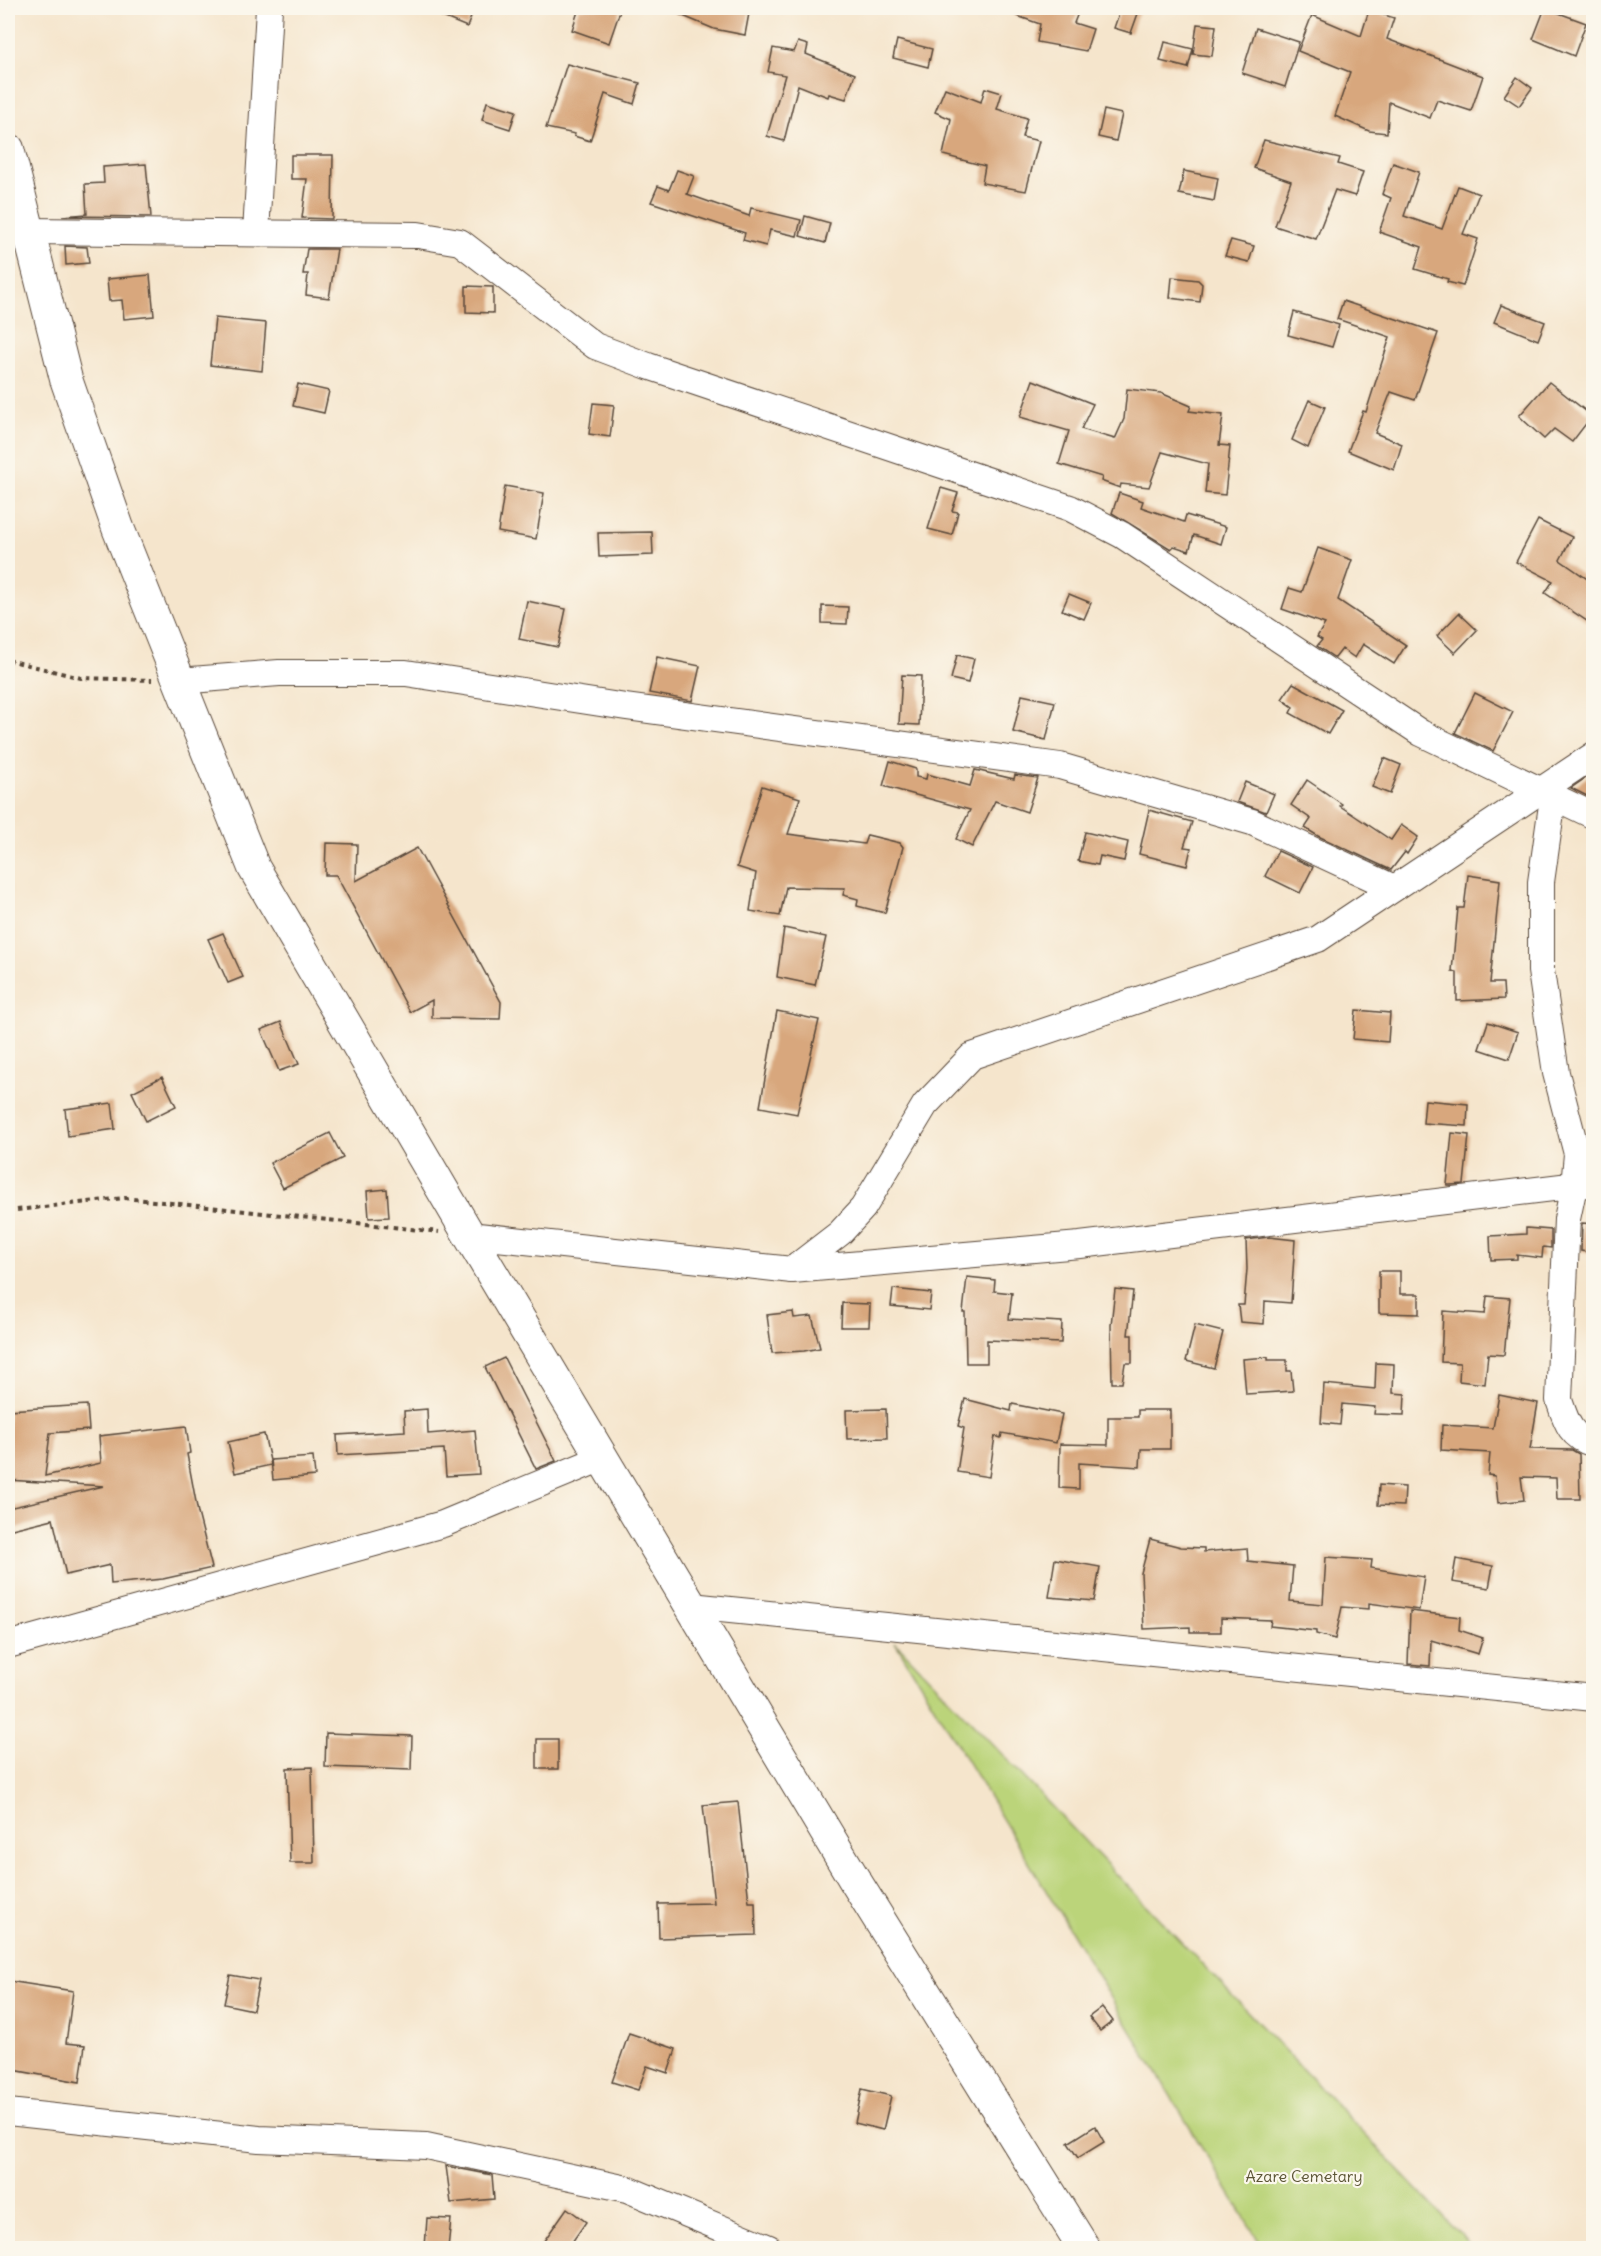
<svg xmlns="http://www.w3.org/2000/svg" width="1601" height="2256" font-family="Delius,sans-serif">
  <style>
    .green { fill: #bbd47a; stroke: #7b7f4c; stroke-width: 1.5 }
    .building { fill: #d8a77d }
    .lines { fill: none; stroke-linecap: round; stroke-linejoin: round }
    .minor-casing { stroke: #574638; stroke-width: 28 }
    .tertiary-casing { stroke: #574638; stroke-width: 34 }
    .path { stroke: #574638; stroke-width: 4; stroke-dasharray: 4.5 4.5; stroke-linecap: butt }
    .minor { stroke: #fff; stroke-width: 26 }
    .tertiary { stroke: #fff; stroke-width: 32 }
    .labels { text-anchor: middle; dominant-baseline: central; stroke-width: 4.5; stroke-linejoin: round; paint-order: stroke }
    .park-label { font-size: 16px; fill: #5b5435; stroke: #fbf7ec }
  </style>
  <rect width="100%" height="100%" fill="#fbf7ec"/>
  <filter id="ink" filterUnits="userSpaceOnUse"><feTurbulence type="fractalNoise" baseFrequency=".0167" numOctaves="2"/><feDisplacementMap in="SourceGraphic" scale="12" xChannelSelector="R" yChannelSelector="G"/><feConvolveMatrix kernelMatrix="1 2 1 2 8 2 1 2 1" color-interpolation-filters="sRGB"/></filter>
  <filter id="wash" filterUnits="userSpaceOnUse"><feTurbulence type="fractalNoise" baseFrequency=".008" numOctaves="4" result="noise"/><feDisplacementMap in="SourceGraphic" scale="24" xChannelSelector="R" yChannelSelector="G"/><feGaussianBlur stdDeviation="1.35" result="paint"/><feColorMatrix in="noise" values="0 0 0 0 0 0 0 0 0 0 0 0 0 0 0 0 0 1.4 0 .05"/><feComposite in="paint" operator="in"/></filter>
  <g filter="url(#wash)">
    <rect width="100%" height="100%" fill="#f5e5cc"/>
    <path class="green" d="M895 1642 1473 2248H1263Z"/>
    <g id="blocks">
      <g class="building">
        <path d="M421 8H463L473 12 467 27Z"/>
        <path d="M579 8H621L609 43 572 30Z"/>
        <path d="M664 8H750L745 35 714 29Z"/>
        <path d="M1000 8H1080L1074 23 1093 29 1086 51 1037 42 1040 24 1000 10Z"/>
        <path d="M1121 8H1140L1131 33 1114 28Z"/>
        <path d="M1545 8 1586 23 1574 56 1533 39Z"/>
        <path d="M1369 10 1394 18 1387 39 1483 76 1471 111 1437 100 1430 118 1389 102 1387 133 1369 131 1335 116 1350 72 1298 51 1312 15 1361 36Z"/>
        <path d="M1197 24 1216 26 1212 56 1193 54Z"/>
        <path d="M1256 28 1299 42 1285 87 1242 73Z"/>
        <path d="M897 40 932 49 928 67 893 58Z"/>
        <path d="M798 42 808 45 806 54 855 74 846 99 829 94 828 97 798 85 784 141 767 136 785 75 768 72 773 48 794 52Z"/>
        <path d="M1165 42 1193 49 1188 68 1160 61Z"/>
        <path d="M567 64 640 83 634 104 605 94 590 141 574 136 575 134 546 128Z"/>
        <path d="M1517 77 1532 88 1519 106 1504 96Z"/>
        <path d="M945 88 981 102 985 88 1002 93 997 109 1027 118 1022 137 1039 141 1026 191 982 183 985 166 943 155 951 119 935 112Z"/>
        <path d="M487 102 516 111 510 129 482 120Z"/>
        <path d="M1104 110 1122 114 1116 141 1098 137Z"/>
        <path d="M1264 140 1340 158 1338 164 1363 172 1355 196 1335 190 1316 239 1275 226 1291 181 1254 168Z"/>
        <path d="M291 155H333L332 219 302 218 307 179H291Z"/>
        <path d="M1393 163 1419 172 1404 216 1442 229 1458 186 1479 194 1463 234 1478 239 1463 286 1447 282 1448 279 1415 269 1422 247 1379 232 1391 198 1382 194Z"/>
        <path d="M146 164 151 217 62 216 87 214 85 184 104 183 103 167Z"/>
        <path d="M677 170 694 176 687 194 749 216 751 208 801 220 797 236 770 230 766 246 743 240 745 233 651 202 658 186 669 190Z"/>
        <path d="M1184 171 1218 178 1214 201 1179 194Z"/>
        <path d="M805 216 830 223 825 243 800 236Z"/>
        <path d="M1231 240 1254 246 1249 262 1225 256Z"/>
        <path d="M65 246 87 247 89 263 66 265Z"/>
        <path d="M307 249H337L329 298 306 295 308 274H303Z"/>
        <path d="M150 275 154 316 124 319 122 300 109 301 107 279Z"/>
        <path d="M1172 277 1198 280 1202 284 1200 302 1170 298Z"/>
        <path d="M466 286 493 287V313L466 312Z"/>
        <path d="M1343 301 1438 333 1415 400 1391 392 1375 433 1402 444 1394 470 1348 451 1363 411 1366 412 1390 337 1337 319Z"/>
        <path d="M1501 305 1545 322 1538 340 1494 322Z"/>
        <path d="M1294 312 1339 325 1332 347 1288 335Z"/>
        <path d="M215 318 266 323 262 371 210 365Z"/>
        <path d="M1033 380 1093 404 1081 429 1115 439 1124 419 1127 389 1161 393 1191 406 1189 411 1223 415 1219 445 1230 446 1225 495 1205 493 1208 464 1162 452 1149 487 1121 484 1120 488 1101 481 1102 477 1059 464 1069 431 1020 417Z"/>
        <path d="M1549 382 1592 416 1572 442 1554 429 1544 439 1519 416Z"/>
        <path d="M298 384 329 391 324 413 293 406Z"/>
        <path d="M1309 400 1325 407 1308 448 1292 440Z"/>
        <path d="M593 403 614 405 610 437 589 434Z"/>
        <path d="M505 486 544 493 536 539 498 532Z"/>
        <path d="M941 488 958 493 952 511 958 512 952 535 928 529Z"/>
        <path d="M1119 493 1143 501 1141 507 1184 522 1186 515 1226 527 1221 544 1194 535 1189 551 1174 546 1171 549 1112 513Z"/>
        <path d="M1538 520 1572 537 1560 560 1593 583V625L1545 593 1553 581 1516 562Z"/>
        <path d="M652 532 653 555 599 557 598 533Z"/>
        <path d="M1318 548 1352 560 1338 600 1406 645 1394 664 1363 644 1355 658 1342 649 1335 658 1317 646 1322 640 1317 637 1325 624 1282 609 1289 588 1302 592Z"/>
        <path d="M1069 594 1091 603 1084 619 1062 610Z"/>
        <path d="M527 601 566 609 558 647 519 639Z"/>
        <path d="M822 606 848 607 847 624 822 623Z"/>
        <path d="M1459 613 1477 630 1455 653 1437 636Z"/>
        <path d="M957 655 974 659 968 683 951 679Z"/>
        <path d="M657 657 700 666 692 701 649 693Z"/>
        <path d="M902 675 921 676 919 725 899 724Z"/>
        <path d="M1293 683 1342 710 1328 734 1290 713 1293 707 1282 699Z"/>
        <path d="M1475 693 1513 712 1493 751 1455 733Z"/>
        <path d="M1022 695 1055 702 1046 740 1013 732Z"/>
        <path d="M1384 758 1401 765 1390 794 1372 787Z"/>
        <path d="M890 761 916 769V777L926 779 927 774 970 786 975 770 1014 779 1015 775 1038 778 1027 812 995 801 972 847 956 839 970 810 883 786Z"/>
        <path d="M1593 773V799L1571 788Z"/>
        <path d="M1307 780 1342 804 1340 806 1391 840 1401 825 1418 837 1407 854 1405 852 1391 870 1318 836 1305 828 1311 819 1291 805Z"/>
        <path d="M1245 782 1274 794 1266 812 1237 802Z"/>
        <path d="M762 786 800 798 788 834 864 844 867 835 900 843 903 847 885 913 857 906 858 899 843 895 845 888 786 887 780 916 750 911 756 873 737 867Z"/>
        <path d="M1149 810 1192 822 1184 847 1191 848 1187 866 1139 854Z"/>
        <path d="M1085 832 1128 842 1124 861 1100 856 1098 865 1078 861Z"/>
        <path d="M326 843 357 844 356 881 417 848 501 1002 500 1019 432 1018V1000L410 1012 336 875H325Z"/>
        <path d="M1278 851 1313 867 1300 893 1265 876Z"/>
        <path d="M1468 875 1500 880 1490 983H1503L1504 999 1457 1001V972L1452 971 1458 908H1464Z"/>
        <path d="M784 928 826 937 815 985 777 977Z"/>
        <path d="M223 933 243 977 228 983 208 939Z"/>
        <path d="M1356 1010 1390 1013 1388 1042 1353 1039Z"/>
        <path d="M777 1011 819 1020 797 1114 760 1107Z"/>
        <path d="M281 1022 299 1064 279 1071 261 1030Z"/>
        <path d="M1488 1022 1518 1032 1509 1059 1479 1049Z"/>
        <path d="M162 1077 176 1106 146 1121 132 1092Z"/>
        <path d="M1425 1100 1468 1104 1467 1126 1423 1123Z"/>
        <path d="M112 1103 115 1129 68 1136 65 1109Z"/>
        <path d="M330 1133 343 1158 283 1188 270 1163Z"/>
        <path d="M1452 1133 1469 1135 1464 1184 1450 1185H1447Z"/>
        <path d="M387 1189 389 1217 369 1218 367 1191Z"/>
        <path d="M1582 1223 1593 1224V1253L1581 1251Z"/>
        <path d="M1526 1228 1551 1230V1248L1543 1247 1542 1258 1517 1255V1259L1491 1260 1490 1236 1526 1234Z"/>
        <path d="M1269 1237 1295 1240 1291 1303 1265 1301 1264 1324 1240 1322 1238 1305H1244L1247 1269 1246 1240Z"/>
        <path d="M1379 1271H1400V1294H1419V1314L1379 1313Z"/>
        <path d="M967 1277 995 1280 994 1291 1012 1293 1009 1319 1062 1322 1061 1343 987 1340V1363H966L965 1312H963Z"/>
        <path d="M893 1289 931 1293 929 1310 891 1306Z"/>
        <path d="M1115 1289 1133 1291 1128 1335H1132V1363H1125L1122 1383H1112L1111 1325Z"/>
        <path d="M1487 1296 1510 1298 1504 1355 1488 1354 1485 1384 1459 1381 1460 1363 1441 1362 1443 1311 1485 1314Z"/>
        <path d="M842 1303 870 1304 869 1327H841Z"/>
        <path d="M793 1312 794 1318 812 1316 820 1348 804 1351 772 1353 767 1315Z"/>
        <path d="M1195 1325 1223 1332 1214 1368 1186 1361Z"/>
        <path d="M1268 1357V1360H1287V1371H1291L1293 1391 1246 1394 1243 1359Z"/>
        <path d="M504 1358 556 1461 536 1469 485 1367Z"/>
        <path d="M1376 1363 1394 1364 1393 1393 1405 1394 1404 1415 1374 1414 1375 1407 1342 1404 1340 1425 1321 1423 1324 1384 1375 1389Z"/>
        <path d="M1499 1395 1538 1403 1530 1449 1572 1450 1579 1454 1580 1499H1557L1556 1478 1521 1477 1524 1500 1498 1503 1495 1476 1488 1475 1490 1453 1441 1450 1442 1425 1493 1428Z"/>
        <path d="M965 1399 1011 1411 1012 1404 1062 1414 1056 1443 1002 1433 1001 1438 995 1436 989 1477 957 1472 964 1428 958 1426Z"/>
        <path d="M87 1405 89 1430 50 1433 45 1476 101 1463 99 1436 186 1426 190 1453 187 1454 198 1513 212 1568 163 1579 111 1584 110 1565 66 1575 53 1519 8 1530V1508L104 1486 8 1480V1410Z"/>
        <path d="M427 1409 428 1434 475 1430 479 1474 446 1476 444 1449 338 1455 337 1435 405 1431 404 1411Z"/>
        <path d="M886 1409 887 1438 847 1439 846 1410Z"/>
        <path d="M1138 1410H1170V1449H1141L1140 1467 1079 1463V1489L1059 1488 1060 1444 1108 1445V1417H1138Z"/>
        <path d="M264 1434 271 1465 235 1473 228 1442Z"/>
        <path d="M313 1457 315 1476 273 1480 271 1460Z"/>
        <path d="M1379 1485 1405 1487 1404 1506 1378 1505Z"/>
        <path d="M1150 1539 1181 1547 1204 1548V1552L1247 1548 1248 1561 1293 1566 1290 1601 1323 1604 1326 1557 1372 1560 1371 1568 1424 1577 1419 1610 1369 1603V1609L1342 1607 1335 1639 1316 1634V1631L1270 1626 1271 1620 1221 1618V1632H1190V1627L1144 1629 1141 1573Z"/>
        <path d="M1055 1559 1100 1567 1094 1601 1049 1597Z"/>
        <path d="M1456 1559 1493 1566 1489 1588 1452 1582Z"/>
        <path d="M1410 1611 1460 1617 1459 1630 1483 1638 1478 1654 1431 1640 1430 1666 1408 1664Z"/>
        <path d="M326 1733 412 1736 411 1770 325 1767Z"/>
        <rect x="537" y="1739" width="21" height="30"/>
        <path d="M312 1767 314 1863H290L287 1768Z"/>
        <path d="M738 1802 749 1902H755L756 1935 659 1938 658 1904 714 1903 703 1805Z"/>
        <path d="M230 1975 259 1980 253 2010 224 2004Z"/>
        <path d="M8 1981 73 1991 66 2043 85 2045 80 2082 8 2069Z"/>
        <path d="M1102 2007 1113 2021 1100 2031 1089 2017Z"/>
        <path d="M629 2033 676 2049 668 2073 647 2066 638 2090 612 2082Z"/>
        <path d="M862 2089 891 2096 883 2130 855 2123Z"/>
        <path d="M1095 2126 1104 2142 1078 2158 1068 2143Z"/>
        <path d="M446 2166 492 2175 494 2199 451 2203Z"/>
        <path d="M567 2208 586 2222 568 2248H539Z"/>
        <path d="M427 2218 451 2219 448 2248H425Z"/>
      </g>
    </g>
  </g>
  <g filter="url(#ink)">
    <use href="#blocks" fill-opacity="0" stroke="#574638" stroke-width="1.5"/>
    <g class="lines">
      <g class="minor-casing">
        <g id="minor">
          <path d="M26 231 418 235 460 242 595 346 648 366 1070 508 1122 535 1421 733 1594 816"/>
          <path d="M256 233 269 8"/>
          <path d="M179 681 279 673H406L626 707 1060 766 1252 822 1394 888"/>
          <path d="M1553 798 1541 882V971L1556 1073 1577 1154 1574 1186 1567 1219 1559 1400C1566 1421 1570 1437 1594 1444"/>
          <path d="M469 1235 792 1270 1080 1245 1594 1183"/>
          <path d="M792 1270 840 1233 863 1208 925 1105 972 1056 1318 939 1594 755"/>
          <path d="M691 1606 1594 1698"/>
          <path d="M8 1645 443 1524 602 1458"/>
          <path d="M8 2112 259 2139 426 2146 627 2189 769 2248"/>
        </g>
      </g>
      <g class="tertiary-casing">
        <path id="tertiary" d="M8 149 66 379 118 528 254 868 469 1235 854 1879 1084 2248"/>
      </g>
      <g class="path">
        <path d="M8 660 81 678 152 680"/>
        <path d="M8 1211 125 1198 439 1232"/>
      </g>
      <use href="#minor" class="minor"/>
      <use href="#tertiary" class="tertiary"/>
    </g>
  </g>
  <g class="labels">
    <g class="park-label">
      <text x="1304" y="2176">Azare Cemetary</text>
    </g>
  </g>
  <rect width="1601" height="2256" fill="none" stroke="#fbf7ec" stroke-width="30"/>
</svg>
